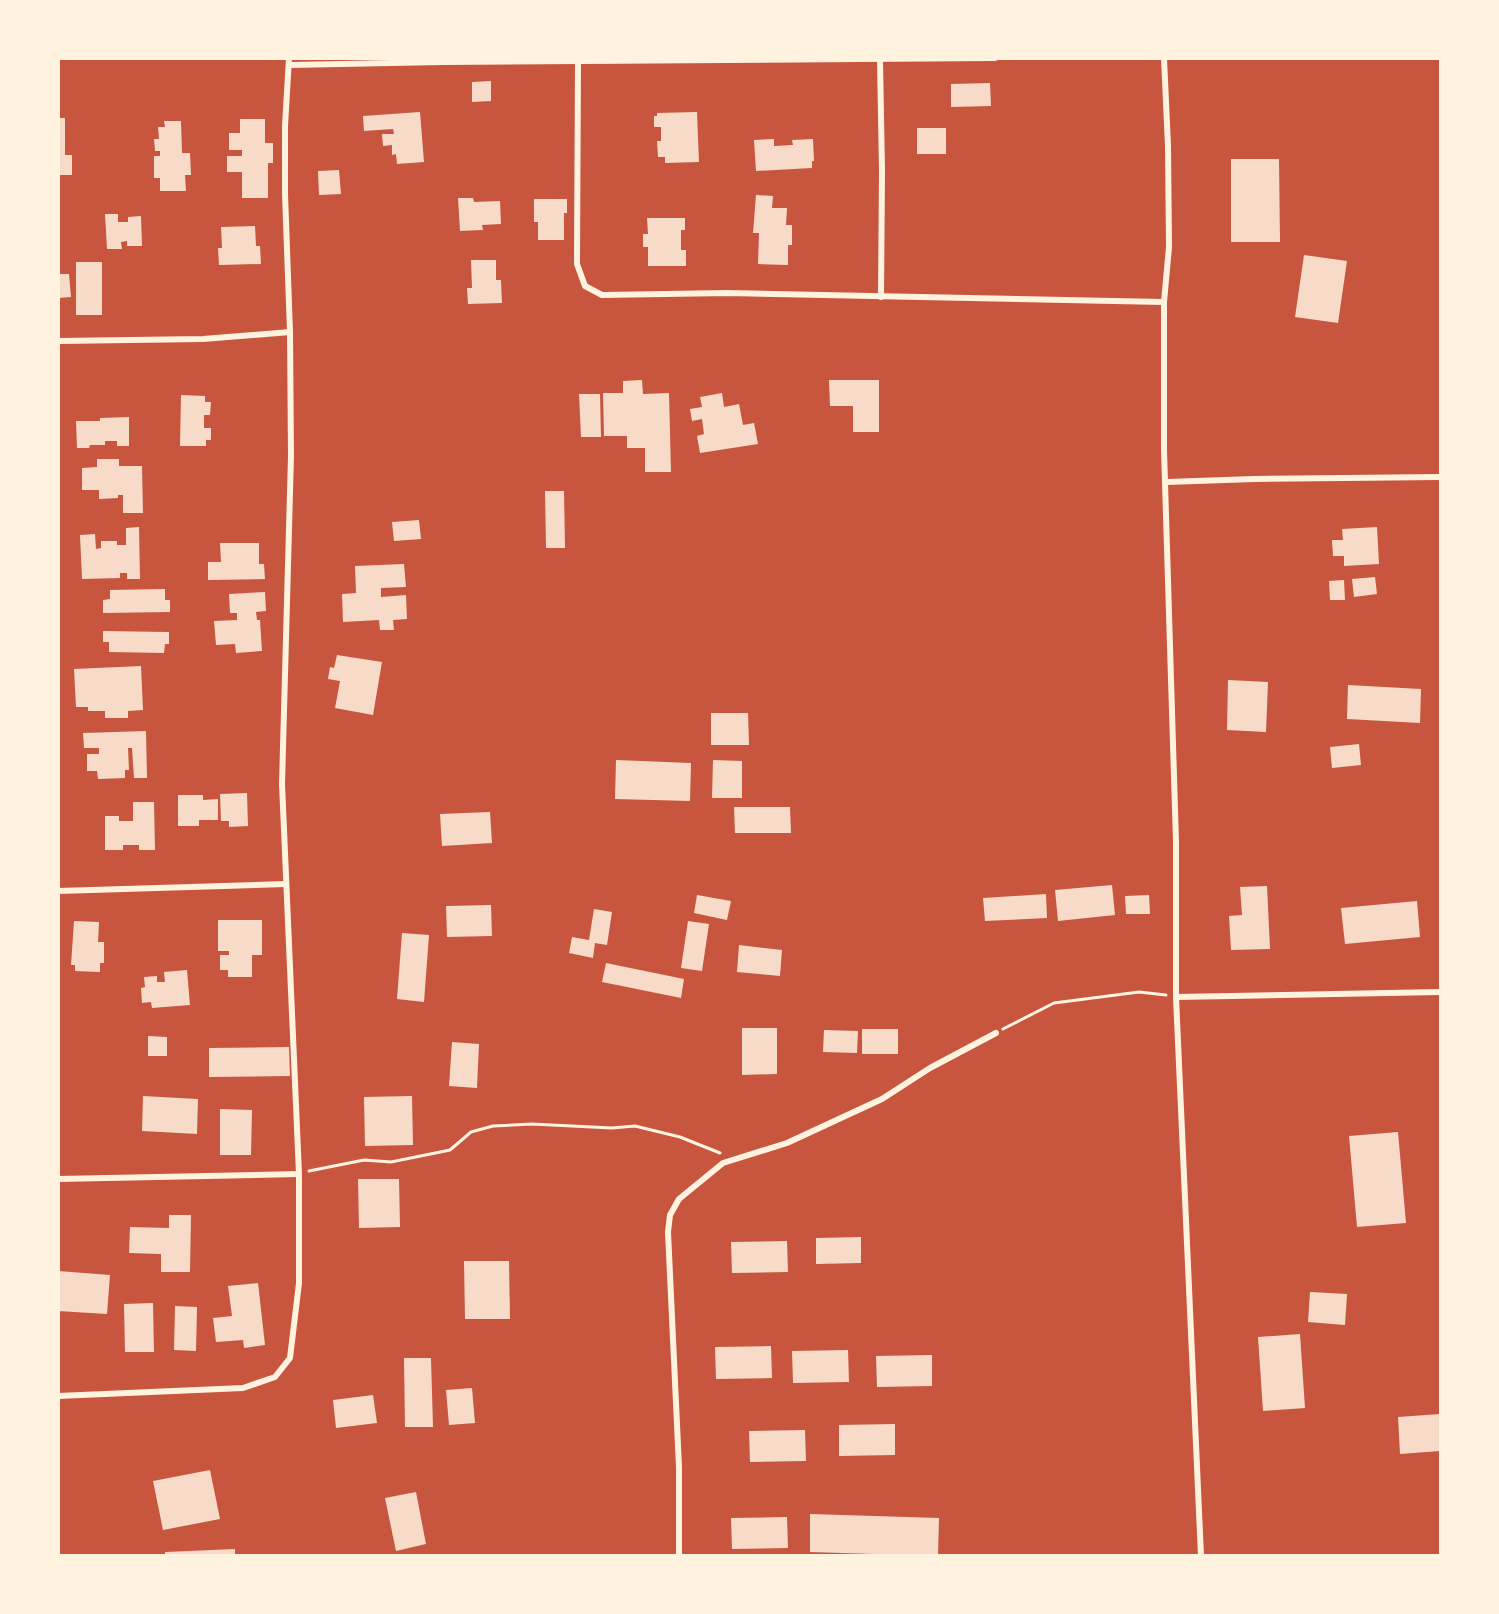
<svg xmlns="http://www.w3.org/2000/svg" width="1499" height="1614" font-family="'Playfair Display',serif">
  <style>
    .building { fill: #f7dbc8 }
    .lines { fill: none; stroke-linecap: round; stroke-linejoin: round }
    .path { stroke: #fff3e0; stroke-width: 3 }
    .minor { stroke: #fff3e0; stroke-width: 6 }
  </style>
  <rect width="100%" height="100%" fill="#c8553d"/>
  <g class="building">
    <path d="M491 81V101L472 102V82Z"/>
    <path d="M990 83 991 106 951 107V84Z"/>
    <path d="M420 112 424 162 397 164 396 154 392 155V145L383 146 382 134H394L393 129 364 131 363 116Z"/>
    <path d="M697 112 699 162 665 163V157H658L657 141H661V127H654V116H657V113Z"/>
    <path d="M58 118H65V155H72V175H58Z"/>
    <path d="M240 119H265V143H273V163H268V198H242V172H227V156H242V150H229V133H240Z"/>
    <path d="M164 121H181L182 153H190L191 175H185L186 191H160V178H154V156H160V151H155L154 139H159L158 127H165Z"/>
    <rect x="917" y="128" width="29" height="26"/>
    <path d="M774 139V146L793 145 792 140 813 139 814 161H812V168L756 171 754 140Z"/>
    <path d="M1231 159H1279L1280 242H1231Z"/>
    <path d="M339 170 341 194 319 195 318 171Z"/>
    <path d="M756 195 773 196 772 208H787L786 225H792V245H788V265L758 264 759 233H753Z"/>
    <path d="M458 198H473L474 202 500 201 501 224 482 225 483 230 460 231Z"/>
    <path d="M534 199H567V213H564V240H538V222H534Z"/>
    <path d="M105 214H118V222H128V217L141 216 142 246H127V241L121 242 122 249H107Z"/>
    <path d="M647 218H685V230H681V250H686V266H648V247H643V234H648Z"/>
    <path d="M255 226 256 246H260L261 264 219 265 218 248H222L221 227Z"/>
    <path d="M1304 255 1347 261 1338 323 1295 317Z"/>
    <path d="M471 260H496V280H501L502 303 468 304 467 288H472Z"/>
    <rect x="76" y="262" width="26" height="53"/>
    <path d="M58 274H69L71 297 58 298Z"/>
    <path d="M642 380 643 394 669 393 671 472H645V448H627V436H604L603 393H623V381Z"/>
    <path d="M829 380H879V432H853V406H830Z"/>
    <path d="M722 393 724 407 739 404 743 425 754 423 758 444 700 453 697 436 704 434 702 419 692 421 690 409 702 407 700 397Z"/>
    <path d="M579 394H600L601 437H581Z"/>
    <path d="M181 395 205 396V402H211L210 415H204V428H211V440H206V446H180Z"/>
    <path d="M129 417V446H117V441H105V445H90L89 448H77L76 421H100V418Z"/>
    <path d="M97 459H119V466H142L143 513H123V495H118V498L99 499V490H82V468L97 467Z"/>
    <path d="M545 491H564L565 548H546Z"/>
    <path d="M419 520 421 539 394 541 392 522Z"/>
    <path d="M139 527 140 579H127V573H120V578L82 579 80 535 95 534 96 549 101 548V541H117V545H126V528Z"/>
    <path d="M1377 527 1379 564 1344 566V556H1333L1332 540H1343L1342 529Z"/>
    <path d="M220 543H259V564H264L265 579 208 580V562H221Z"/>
    <path d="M404 564 406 587 381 588V597L406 595 407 619 393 620 394 630H380L379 620 343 622 342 594 356 593 355 566Z"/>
    <path d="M1375 577 1377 594 1354 597 1352 579Z"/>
    <path d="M1344 580 1345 600H1330L1329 581Z"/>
    <path d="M165 589V600H170V612L103 613V600L110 599V590Z"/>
    <path d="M265 592 266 611 256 612 257 620H260L262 651 236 653 235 644 216 645 214 621 237 620V613H230L229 594Z"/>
    <path d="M103 631 169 632V644H165L164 653 109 652V642H103Z"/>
    <path d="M337 655 382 662 373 715 335 708 340 681 328 679 330 667 334 668Z"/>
    <path d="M141 666 143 710 128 711V718H105V711H88V707H76L74 669Z"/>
    <path d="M1228 680 1268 682 1266 732 1227 730Z"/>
    <path d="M1348 685 1421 689 1420 723 1347 719Z"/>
    <path d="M711 713H748L749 745H711Z"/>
    <path d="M146 731 147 778H134L132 748H128L129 770H125V778L98 779 97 771H87V754H99V748H84L83 733Z"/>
    <path d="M1359 744 1361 765 1332 768 1330 747Z"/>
    <path d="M616 760 691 763 690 801 615 799Z"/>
    <path d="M713 760 742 761V798H712Z"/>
    <path d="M247 793 248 826 229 827V821H221L220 794Z"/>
    <path d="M178 795H203V800L218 799V820H199V826H178Z"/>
    <path d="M133 802H154L155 850H139V845H123V850H105V816H119V821H133Z"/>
    <path d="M734 807H790L791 833H735Z"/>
    <path d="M490 812 492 843 442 846 440 814Z"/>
    <path d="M1112 885 1115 915 1058 921 1055 890Z"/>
    <path d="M1267 886 1270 949 1231 950 1229 916 1242 915 1240 887Z"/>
    <path d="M1046 894 1047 918 985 921 983 898Z"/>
    <path d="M697 895 731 901 727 920 694 913Z"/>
    <path d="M1149 895 1150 914H1126L1125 896Z"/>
    <path d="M1417 901 1420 937 1345 944 1341 908Z"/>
    <path d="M491 905 492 936 447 937 446 906Z"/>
    <path d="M594 909 612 912 607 945 595 943 593 958 569 953 572 937 589 940Z"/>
    <path d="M218 920H262V955H252V977H228V970H220V955H229V951H218Z"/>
    <path d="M74 921 99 922 98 942H104V963H100V972L75 971V965H71Z"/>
    <path d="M688 921 709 924 702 971 681 968Z"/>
    <path d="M402 933 429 935 424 1002 397 999Z"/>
    <path d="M739 945 782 950 780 976 737 972Z"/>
    <path d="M606 963 684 979 681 998 602 982Z"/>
    <path d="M187 970 190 1005 152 1008 151 1002 142 1003 141 988 145 987 144 977 157 976V982H165L164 972Z"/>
    <path d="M742 1028H777V1074L742 1075Z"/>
    <rect x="862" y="1029" width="36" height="25"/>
    <path d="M824 1030 858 1031 857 1053 823 1052Z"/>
    <path d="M148 1036 167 1037V1056H148Z"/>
    <path d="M452 1042 479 1044 477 1088 449 1086Z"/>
    <path d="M289 1047 290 1076 209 1077V1048Z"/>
    <path d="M143 1096 198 1099 197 1134 142 1131Z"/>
    <path d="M412 1096 413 1145 365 1146 364 1097Z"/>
    <path d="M220 1109 252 1110 251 1155H220Z"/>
    <path d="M1398 1132 1406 1223 1357 1227 1349 1136Z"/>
    <path d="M358 1179H399L400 1227 359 1228Z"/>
    <path d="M169 1215H191L190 1272H161V1254L129 1253 130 1227 169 1228Z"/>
    <path d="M861 1237V1263L816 1264V1238Z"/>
    <path d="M787 1241 788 1272 732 1273 731 1242Z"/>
    <path d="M464 1261H509L510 1319H465Z"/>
    <path d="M58 1271 110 1275 107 1314 58 1311Z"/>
    <path d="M258 1283 265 1345 244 1348 243 1340 216 1342 213 1318 232 1316 228 1286Z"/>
    <path d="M1310 1292 1347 1294 1345 1325 1308 1322Z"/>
    <path d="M153 1303 154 1352H125L124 1304Z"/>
    <path d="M175 1306 197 1307 196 1351 174 1350Z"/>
    <path d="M1300 1334 1305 1408 1263 1411 1258 1337Z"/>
    <path d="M771 1346 772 1378 716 1379 715 1347Z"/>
    <path d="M848 1350 849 1382 793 1383 792 1351Z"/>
    <path d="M932 1355V1386L877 1387 876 1356Z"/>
    <path d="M404 1358H431L433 1427H405Z"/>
    <path d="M472 1388 475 1423 449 1425 446 1390Z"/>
    <path d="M373 1395 377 1423 336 1428 333 1400Z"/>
    <path d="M1440 1414V1451L1400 1454 1398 1417Z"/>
    <path d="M895 1424V1455L839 1456V1425Z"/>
    <path d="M805 1430 806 1461 750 1462 749 1431Z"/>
    <path d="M210 1470 220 1519 163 1530 153 1481Z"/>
    <path d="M416 1492 426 1544 396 1551 385 1498Z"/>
    <path d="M810 1514 939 1518 938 1556 810 1552Z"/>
    <path d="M787 1517 788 1548 732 1549 731 1518Z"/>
    <path d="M235 1549V1556H165V1552Z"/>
  </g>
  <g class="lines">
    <g class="path">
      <path d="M1003 1029 1054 1003 1139 992 1166 995"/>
      <path d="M309 1171 364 1160 391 1162 450 1150 471 1132 493 1126 532 1124 612 1128 635 1126 680 1137 720 1153"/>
    </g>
    <g class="minor">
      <path d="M1164 58 1168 146 1169 247 1164 302V450L1176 842V997L1201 1556"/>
      <path d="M880 60 882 171 881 297"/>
      <path d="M578 62 577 264 585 286 602 295 727 293 1164 302"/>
      <path d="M289 65 443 62 995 58"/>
      <path d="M58 341 203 339 290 332"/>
      <path d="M1167 482 1254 479 1440 477"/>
      <path d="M58 891 286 884"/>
      <path d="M1176 997 1440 992"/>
      <path d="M58 1179 299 1174"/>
      <path d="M58 1396 243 1388 275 1377 290 1358 299 1283V1174L282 784 291 456 290 332 285 194V126L289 58"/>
      <path d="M679 1556V1467L668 1232 670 1215 679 1199 723 1163 787 1143 882 1099 930 1068 996 1033"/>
    </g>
  </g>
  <rect width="1499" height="1614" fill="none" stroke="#fff3e0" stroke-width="120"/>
</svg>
